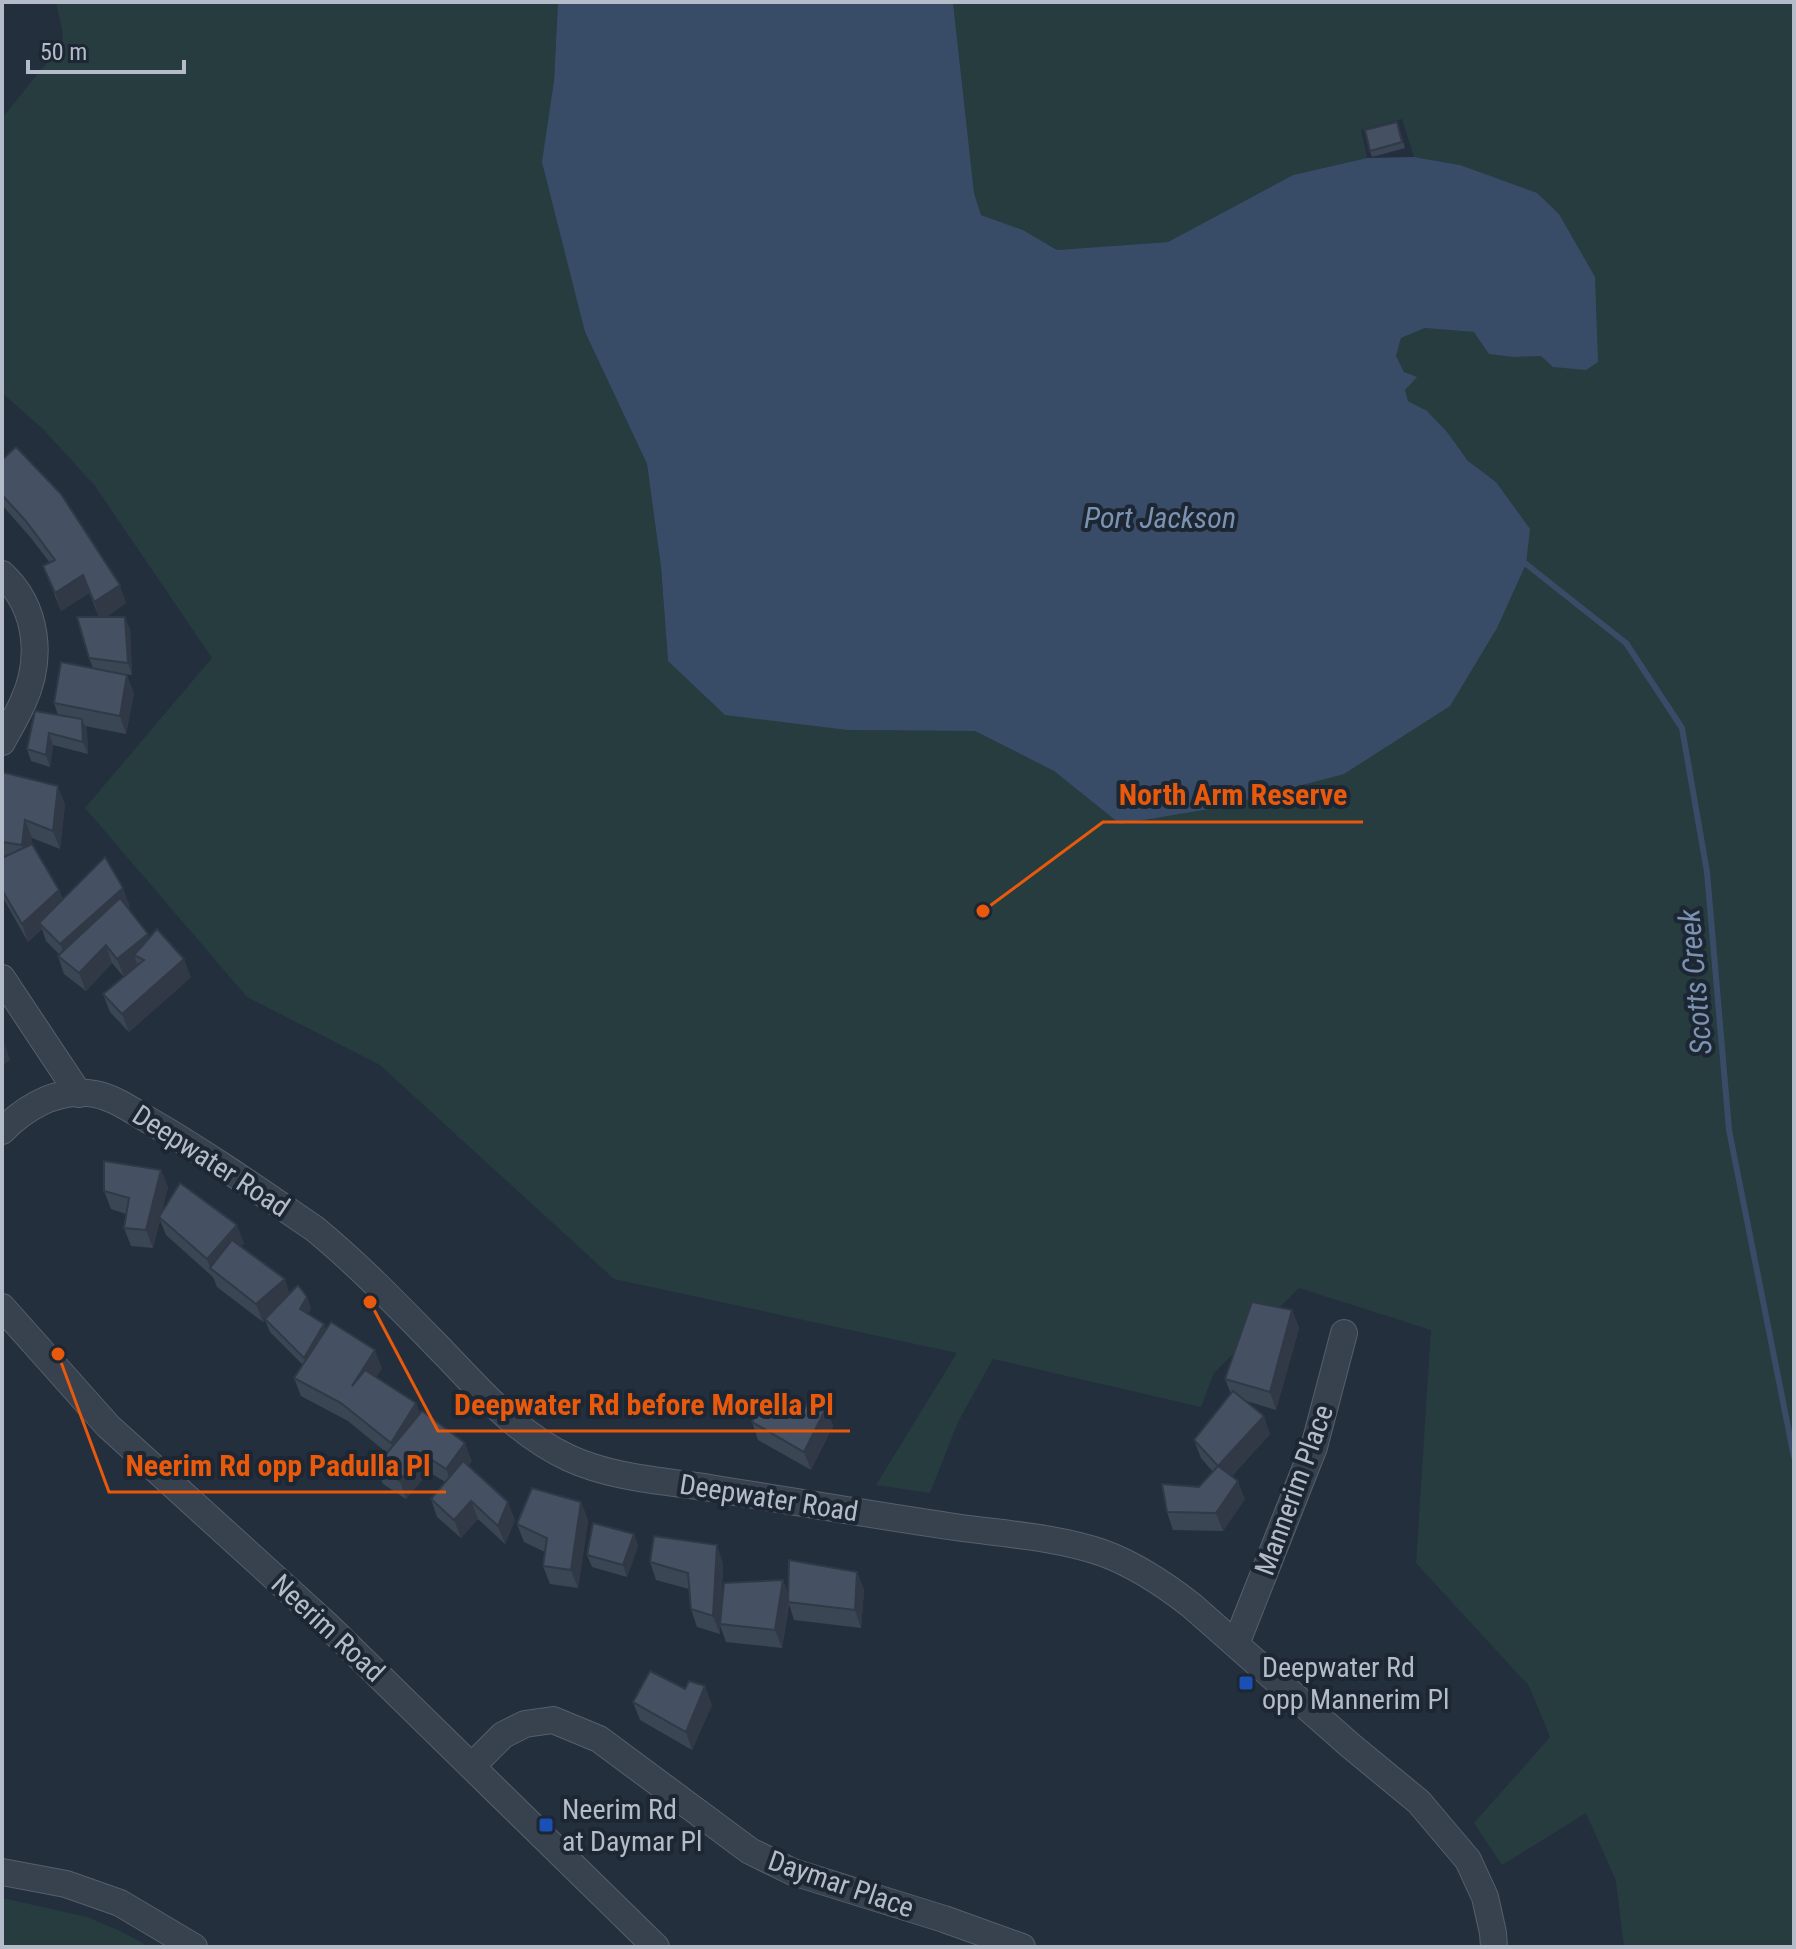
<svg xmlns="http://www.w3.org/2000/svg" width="1796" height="1949" font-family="'Roboto Condensed',sans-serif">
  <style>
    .green { fill: #263c3f }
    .water { fill: #394c67 }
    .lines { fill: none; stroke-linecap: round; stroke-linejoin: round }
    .stream { stroke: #394c67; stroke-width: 6 }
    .minor-casing { stroke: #565f6c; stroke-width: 28 }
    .minor { stroke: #38414e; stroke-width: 26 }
    .wall { fill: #3b4654 }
    .shaded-wall { fill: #303945 }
    .building { fill: #455162; stroke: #303945; stroke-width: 2 }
    .transit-dot { fill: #1a4fb4; stroke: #1d2633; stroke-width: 3 }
    .labels { text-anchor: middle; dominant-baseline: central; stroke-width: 8; stroke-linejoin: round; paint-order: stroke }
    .street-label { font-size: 28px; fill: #b4bcc9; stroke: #1d2633 }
    .poi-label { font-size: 28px; fill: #b4bcc9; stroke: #1d2633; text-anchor: start }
    .water-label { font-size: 30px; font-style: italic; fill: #7c92b1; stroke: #1d2633 }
    .leader { fill: none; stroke: #e8590c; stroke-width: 3 }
    .callout-dot { fill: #e8590c; stroke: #1d2633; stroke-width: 3 }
    .callout-label { font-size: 30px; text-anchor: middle; font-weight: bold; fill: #e8590c; stroke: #1d2633; stroke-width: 8; stroke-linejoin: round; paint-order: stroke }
  </style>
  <rect width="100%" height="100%" fill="#242f3e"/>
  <g class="green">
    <path d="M56 2H558L554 81 585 332 647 464 661 567 668 661 848 730 975 731 1054 771 1120 824 1496 482C1486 474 1474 468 1466 458 1445 434 1438 418 1408 401L1405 390 1404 372 1396 356 1401 338 1425 328 1475 332 1514 357 1541 356 1460 165 1414 157 1402 119 1361 130 1367 158 1293 175 1168 242 1057 250 1023 230 981 215 974 193 953 2H1794V1947H1624L1616 1881 1586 1813 1502 1865 1474 1823 1550 1737 1529 1686 1416 1563 1431 1330 1299 1288 1214 1373 1201 1407 993 1359 958 1422 930 1493 876 1485 957 1353 614 1279 380 1065 247 997 85 808 212 658 95 486 43 429 2 393V118L63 43 62 30Z"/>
    <path d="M2 1898 87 1917 118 1930 150 1947H2Z"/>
  </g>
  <path class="water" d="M558 2H953L974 193 981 215 1023 230 1057 250 1168 242 1293 175 1367 158 1414 157 1460 165 1537 193 1559 214 1595 277 1598 362 1586 370 1553 367 1541 356 1514 357 1489 354 1474 332 1425 328 1401 338 1396 356 1404 372 1417 377 1405 390 1408 401 1427 411 1447 432 1468 461 1496 482 1530 529 1526 564 1497 628 1450 706 1344 774 1215 808 1120 824 1054 771 975 731 848 730 725 715 668 661 661 567 647 464 585 332 542 162 554 81Z"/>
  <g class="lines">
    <path class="stream" d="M1526 564 1626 643 1682 728 1707 872 1729 1130 1794 1457"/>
    <g class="minor-casing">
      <g id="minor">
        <path d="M2 574C38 607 43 659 23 702 17 716 9 729 2 742"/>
        <path d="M2 978 79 1094"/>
        <path d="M2 1131C27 1106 58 1088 95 1094 115 1098 133 1111 150 1121 207 1154 261 1192 315 1229 361 1267 403 1311 445 1354 483 1394 519 1435 569 1458 612 1478 664 1481 710 1488 792 1501 873 1515 955 1527 1004 1534 1057 1537 1103 1553 1136 1565 1164 1584 1191 1605L1351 1746 1419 1802 1468 1860 1485 1897 1493 1933 1494 1947"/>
        <path d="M2 1307 108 1426 326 1624 656 1947"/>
        <path d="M1236 1644 1314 1447 1344 1333"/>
        <path d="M472 1766 503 1735 525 1724 553 1720 599 1739 750 1851 793 1872 944 1919 1022 1947"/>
        <path d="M2 1872 66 1884 120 1903 194 1947"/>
      </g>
    </g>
    <use href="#minor" class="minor"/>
  </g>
  <g class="wall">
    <path d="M1399 128 1405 148 1372 157 1370 151Z"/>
    <path d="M2 454 126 603 106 617 130 629 132 675 113 673 134 693 126 734 85 726 87 731 88 754 53 745 50 767 31 761 27 749 58 715 54 703 93 668 89 658 99 617 89 593 61 611 43 566 50 563 31 538 2 505Z"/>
    <path d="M2 772 65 804 60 849 32 838 31 844 59 890 63 900 130 906 128 908 149 937 191 977 129 1032 110 1012 103 994 124 977 112 963 86 991 64 974 58 956 59 954 46 941 42 929 28 942 2 896Z"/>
    <path d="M161 1170 168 1188 161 1213 244 1243 241 1246 290 1293 307 1297 311 1309 308 1314 324 1324 326 1331 382 1368 376 1377 416 1403 420 1414 472 1461 468 1466 515 1520 505 1544 478 1519 461 1538 437 1517 431 1499 445 1482 429 1472 406 1499 383 1484 376 1466 387 1453 348 1421 301 1396 294 1378 303 1365 270 1332 265 1320 263 1322 217 1287 213 1277 166 1235 160 1220 153 1248 131 1246 124 1228 126 1214 111 1209 104 1191Z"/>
    <path d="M1292 1310 1299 1328 1276 1410 1246 1401 1270 1434 1232 1476 1245 1499 1223 1531 1173 1530 1167 1512 1199 1487 1213 1472 1201 1458 1194 1440 1231 1394 1225 1379Z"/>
    <path d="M826 1408 833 1426 811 1470 758 1440 752 1422 800 1416Z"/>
    <path d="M581 1502 588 1521 578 1588 550 1584 543 1566 545 1552 524 1542 517 1524Z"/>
    <path d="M634 1534 638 1546 627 1577 592 1567 587 1555Z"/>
    <path d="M650 1562 723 1563 721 1610 783 1580 788 1594 857 1572 864 1590 861 1628 794 1620 789 1604 782 1648 726 1642 720 1625V1634L697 1627 691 1609 689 1589 656 1580Z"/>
    <path d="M685 1689 712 1705 692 1750 640 1720 633 1702Z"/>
  </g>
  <g class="shaded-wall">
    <path d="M83 575 89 593 61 611 55 593Z"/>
    <path d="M120 585 126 603 100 621 94 602Z"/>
    <path d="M125 617 130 629 132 675 128 663Z"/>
    <path d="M127 675 134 693 126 734 120 716Z"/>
    <path d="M82 719 87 731 88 754 83 742Z"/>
    <path d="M49 733 53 745 50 767 46 755Z"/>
    <path d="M58 786 65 804 60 849 53 831Z"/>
    <path d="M25 820 32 838 29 863 22 845Z"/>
    <path d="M123 888 130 906 67 962 60 944Z"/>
    <path d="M59 890 65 908 39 923 42 929 28 942 22 924Z"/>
    <path d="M148 934 155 952 134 955 138 966 124 977 117 959Z"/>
    <path d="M106 945 112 963 86 991 79 973Z"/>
    <path d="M184 959 191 977 129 1032 122 1014Z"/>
    <path d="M4 1042 10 1060 2 1066V1043Z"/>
    <path d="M161 1170 168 1188 153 1248 146 1230Z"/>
    <path d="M237 1225 244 1243 217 1274 210 1268 213 1277 207 1259Z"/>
    <path d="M285 1279 291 1298 263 1322 256 1304Z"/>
    <path d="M307 1297 311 1309 304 1321 300 1309Z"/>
    <path d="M1292 1310 1299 1328 1276 1410 1270 1392Z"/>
    <path d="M324 1324 328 1336 309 1370 304 1358Z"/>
    <path d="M375 1350 382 1368 359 1404 352 1386Z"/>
    <path d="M416 1403 423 1421 398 1461 391 1443Z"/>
    <path d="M826 1408 833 1426 811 1470 804 1452Z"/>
    <path d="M1264 1416 1270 1434 1225 1484 1218 1466Z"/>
    <path d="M465 1443 472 1461 453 1487 446 1469Z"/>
    <path d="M423 1454 429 1472 406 1499 400 1481Z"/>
    <path d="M1238 1481 1245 1499 1223 1531 1216 1513Z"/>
    <path d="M471 1501 478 1519 461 1538 454 1520Z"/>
    <path d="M508 1502 515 1520 505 1544 498 1526Z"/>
    <path d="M581 1502 588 1521 578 1588 571 1570Z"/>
    <path d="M634 1534 638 1546 627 1577 623 1565Z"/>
    <path d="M717 1545 723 1563 720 1634 713 1616Z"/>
    <path d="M857 1572 864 1590 861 1628 855 1610Z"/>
    <path d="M783 1580 789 1598 782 1648 775 1630Z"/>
    <path d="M705 1686 712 1705 692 1750 686 1732Z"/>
  </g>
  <g class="building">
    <path d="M1397 122 1402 142 1370 151 1365 130Z"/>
    <path d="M16 447 61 494 120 585 94 602 83 575 55 593 43 566 55 560 25 520 2 495V460Z"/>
    <path d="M77 617H125L128 663 89 658Z"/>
    <path d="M61 662 127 675 120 716 54 703Z"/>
    <path d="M35 711 82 719 83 742 49 733 46 755 27 749Z"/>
    <path d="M2 772 58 786 53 831 25 820 22 845 2 842Z"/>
    <path d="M32 844 59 890 22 924 2 890V858Z"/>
    <path d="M105 857 123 888 60 944 39 923Z"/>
    <path d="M120 898 148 934 117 959 106 945 79 973 58 956Z"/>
    <path d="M157 929 184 959 122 1014 103 994 144 960 134 955Z"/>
    <path d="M104 1161 161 1170 146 1230 124 1228 129 1198 104 1191Z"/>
    <path d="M180 1183 237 1225 207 1259 159 1217Z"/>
    <path d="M232 1240 285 1279 256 1304 210 1268Z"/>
    <path d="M298 1285 307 1297 300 1309 324 1324 304 1358 265 1319Z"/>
    <path d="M1252 1302 1292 1310 1270 1392 1225 1379Z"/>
    <path d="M331 1322 375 1350 352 1386 365 1370 416 1403 391 1443 341 1403 294 1378Z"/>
    <path d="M1233 1391 1264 1416 1218 1466 1194 1440Z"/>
    <path d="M767 1395 800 1416 810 1399 826 1408 804 1452 752 1422Z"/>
    <path d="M422 1411 465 1443 446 1469 423 1454 400 1481 376 1466Z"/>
    <path d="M463 1461 508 1502 498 1526 471 1501 454 1520 431 1499Z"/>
    <path d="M1218 1466 1238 1481 1216 1513 1167 1512 1162 1484 1199 1487Z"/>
    <path d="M532 1488 581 1502 571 1570 543 1566 547 1538 517 1524Z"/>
    <path d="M593 1523 634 1534 623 1565 587 1555Z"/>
    <path d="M654 1536 717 1545 713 1616 691 1609 688 1573 650 1562Z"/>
    <path d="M789 1560 857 1572 855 1610 788 1602Z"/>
    <path d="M783 1580 775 1630 720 1624 724 1583Z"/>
    <path d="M650 1671 685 1689 689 1681 705 1686 686 1732 633 1702Z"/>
  </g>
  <g class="transit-dot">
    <rect x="1238" y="1675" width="16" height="16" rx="4"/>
    <rect x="538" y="1817" width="16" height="16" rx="4"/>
  </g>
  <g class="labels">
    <g class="street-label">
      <text transform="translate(211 1161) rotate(33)">Deepwater Road</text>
      <text transform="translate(1294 1490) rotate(-70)">Mannerim Place</text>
      <text transform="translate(769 1498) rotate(9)">Deepwater Road</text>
      <text transform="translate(328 1628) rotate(43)">Neerim Road</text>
      <text transform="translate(841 1884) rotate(19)">Daymar Place</text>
    </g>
    <g class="poi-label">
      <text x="1262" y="1667">Deepwater Rd<tspan x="1262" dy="32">opp Mannerim Pl</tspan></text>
      <text x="562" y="1809">Neerim Rd<tspan x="562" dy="32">at Daymar Pl</tspan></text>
    </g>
    <g class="water-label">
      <text x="1160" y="517">Port Jackson</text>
      <text transform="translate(1695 982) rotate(-95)">Scotts Creek</text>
    </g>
  </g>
  <path class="leader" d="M983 911L1103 822H1363M370 1302L438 1431H850M58 1354L109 1492H446"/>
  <g class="callout-dot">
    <circle cx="983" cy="911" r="8"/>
    <circle cx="370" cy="1302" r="8"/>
    <circle cx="58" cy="1354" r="8"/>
  </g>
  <g class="callout-label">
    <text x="1233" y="805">North Arm Reserve</text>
    <text x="644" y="1415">Deepwater Rd before Morella Pl</text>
    <text x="278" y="1476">Neerim Rd opp Padulla Pl</text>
  </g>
  <rect width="1796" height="1949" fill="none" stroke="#b4bcc9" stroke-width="8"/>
  <path d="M28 60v12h156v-12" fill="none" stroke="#b4bcc9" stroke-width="4"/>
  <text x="40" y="60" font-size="24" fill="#b4bcc9" stroke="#1d2633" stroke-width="6" paint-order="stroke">50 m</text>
</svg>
